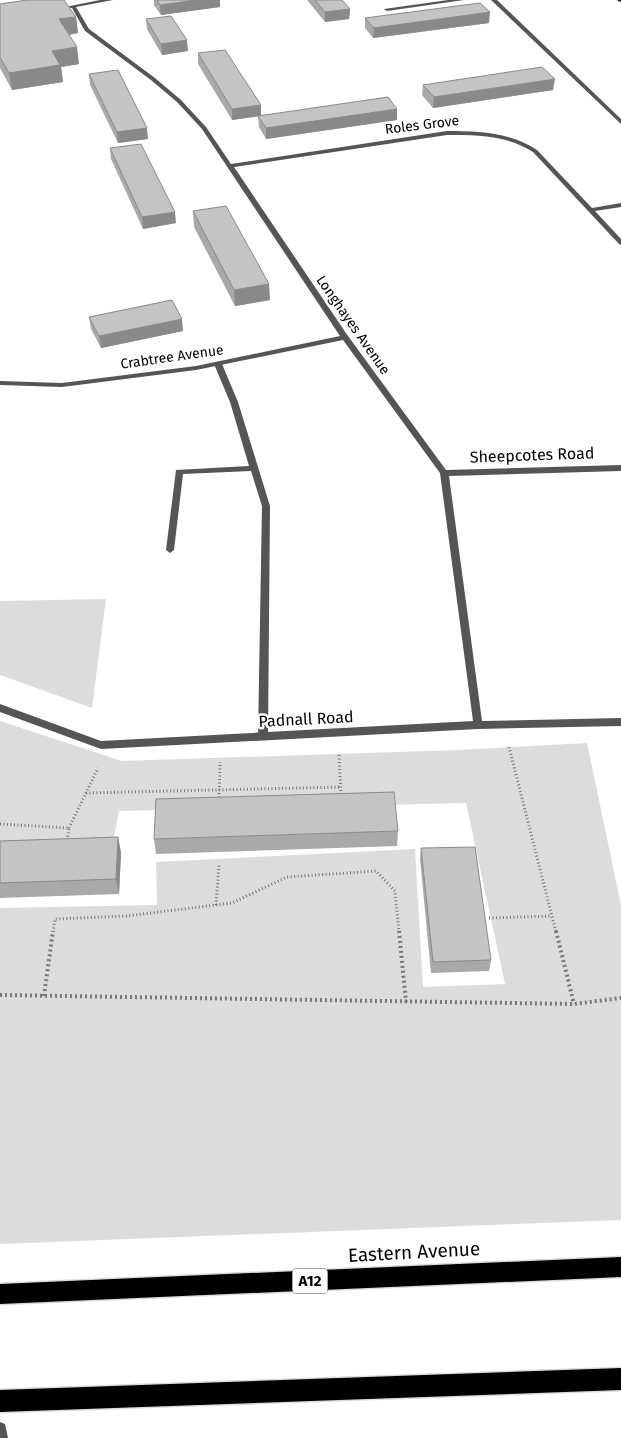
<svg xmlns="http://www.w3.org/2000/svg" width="621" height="1438" font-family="'Fira Sans',sans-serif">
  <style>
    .green { fill: #dcdcdc }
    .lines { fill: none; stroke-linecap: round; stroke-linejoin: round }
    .highway-casing { stroke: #dbdbdb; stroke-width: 3 }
    .path-far1 { stroke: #777; stroke-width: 3; stroke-dasharray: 1 2.5; stroke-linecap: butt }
    .path { stroke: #777; stroke-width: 4; stroke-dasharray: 2 3; stroke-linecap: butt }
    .lane { fill: #555; fill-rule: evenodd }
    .street { fill: #555; fill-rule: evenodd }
    .secondary { fill: #222; fill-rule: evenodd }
    .highway { fill: #000; fill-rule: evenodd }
    .wall { fill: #a9a9a9 }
    .shaded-wall { fill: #898989 }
    .building { fill: #c4c4c4; stroke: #898989 }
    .labels { text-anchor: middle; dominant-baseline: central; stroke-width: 5; stroke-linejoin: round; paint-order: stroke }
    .far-street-label { font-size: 14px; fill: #000; stroke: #fff }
    .shield { fill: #fff; stroke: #4c4c4c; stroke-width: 1 }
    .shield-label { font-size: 15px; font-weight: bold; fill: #000 }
    .street-label { font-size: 16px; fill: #000; stroke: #fff }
    .near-street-label { font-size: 19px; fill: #000; stroke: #fff }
  </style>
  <rect width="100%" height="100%" fill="#fff"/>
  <g class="green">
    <path d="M106 599 92 708 0 675V601Z"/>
    <path d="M0 721 122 761 458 750 587 743 621 905V1220L0 1244V908L157 905 156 862 415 849 423 987 505 984 466 803 119 811 111 852 0 854Z"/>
  </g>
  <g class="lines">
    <g class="highway-casing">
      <g id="highway">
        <path d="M621 1257V1277L0 1304V1284Z"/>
        <path d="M621 1368V1390L0 1412V1390Z"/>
      </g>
    </g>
    <g class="path-far1">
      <path d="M509 747 556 932"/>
      <path d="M339 755 341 796"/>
      <path d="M86 793 341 787"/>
      <path d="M219 801 220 762"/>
      <path d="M0 824 69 828 67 842"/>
      <path d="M69 828 98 768"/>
      <path d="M216 905 219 865"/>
      <path d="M489 918 552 916"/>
      <path d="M53 932 55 919 126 916 232 903 287 877 376 871 395 891 399 932"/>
    </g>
    <g class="path">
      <path d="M399 931 406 1002"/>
      <path d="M556 931 574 1004"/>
      <path d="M0 995 574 1004 621 998"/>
      <path d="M44 996 53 931"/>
    </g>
    <g class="lane">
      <path d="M448 0H464L387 11 384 9Z"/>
      <path d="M215 362H221L222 364 238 402 270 506 268 736 267 739H259L258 736 262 506 251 471 183 474 174 550 170 553 166 550 176 470 249 466 230 402 214 364Z"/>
    </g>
    <g class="street">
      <path d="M100 0H113L76 7 89 29 155 78 181 100 206 127 231 164 447 131C478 131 510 132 537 150L592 208 621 203V207L595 211 621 239V245L619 244 533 152C507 135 477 135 447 135L234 167 348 336 446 470 621 465V471L449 476 482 721 621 718V726L478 729 101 749 0 712V704L101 741 473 721 440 473 343 340 196 370 62 387 0 385V381L62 383 196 366 340 336 202 129 177 102 151 80 85 31 72 8 65 7Z"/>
      <path d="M491 0H497L621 119V124Z"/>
      <path d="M0 1422 5 1424 8 1438H0Z"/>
    </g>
    <path class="secondary" d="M617 0H621V2L618 1Z"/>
    <use href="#highway" class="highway"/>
  </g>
  <g class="wall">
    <path d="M154 0H220V7L161 15 154 5Z"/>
    <path d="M307 0H342L350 9 349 19 325 22Z"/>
    <path d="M0 4 76 17 78 33 69 35 79 64 61 67 63 82 12 90 0 68Z"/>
    <path d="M365 18 489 23 373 38 365 28Z"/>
    <path d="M146 19 188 51 162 55 147 29Z"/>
    <path d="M198 53 261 115 397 109V120L266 139 259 127 258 116 232 120 198 64Z"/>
    <path d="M89 74 148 139 118 143 90 85Z"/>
    <path d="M423 85 553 90 433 108 422 95Z"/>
    <path d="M110 148 176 223 143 229 111 159Z"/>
    <path d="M193 211 270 300 235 306 194 227Z"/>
    <path d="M89 317 183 331 101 348 91 329Z"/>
    <path d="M398 831 397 846 156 854 154 839Z"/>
    <path d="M118 837 121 853 119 894 0 898V841Z"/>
    <path d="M421 848 491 960 489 971 431 973 420 859Z"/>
  </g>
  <g class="shaded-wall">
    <path d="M197 0H220V7L161 15 160 5Z"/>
    <path d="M350 9 349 19 325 22V12Z"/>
    <path d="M490 12 489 23 373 38 374 28Z"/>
    <path d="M76 17 78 33 61 36 59 19Z"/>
    <path d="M187 40 188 51 162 55 161 44Z"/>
    <path d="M77 47 79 64 61 67 63 82 12 90 9 73 52 51Z"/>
    <path d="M555 79 553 90 433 108 434 97Z"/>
    <path d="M261 105V116L232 120V109Z"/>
    <path d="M397 109V120L266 139V128Z"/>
    <path d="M147 128 148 139 118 143 117 132Z"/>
    <path d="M175 212 176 223 143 229 142 217Z"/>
    <path d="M269 284 270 300 235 306 234 290Z"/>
    <path d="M182 319 183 331 101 348 99 336Z"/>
    <path d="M118 837 121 853 119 894 116 879Z"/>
  </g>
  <g class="building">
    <path d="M27 0H64L76 17 59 19 77 47 52 51 60 65 9 73 0 57V4Z"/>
    <path d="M157 0H197L160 5Z"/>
    <path d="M315 0H342L350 9 325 12Z"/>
    <path d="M480 3 490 12 374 28 365 18Z"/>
    <path d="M171 16 187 40 161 44 146 19Z"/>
    <path d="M225 50 261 105 232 109 198 53Z"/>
    <path d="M542 67 555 79 434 97 423 85Z"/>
    <path d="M118 70 147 128 117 132 89 74Z"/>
    <path d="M388 97 397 109 266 128 258 116Z"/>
    <path d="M141 144 175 212 142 217 110 148Z"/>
    <path d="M226 206 269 284 234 290 193 211Z"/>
    <path d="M172 300 182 319 99 336 89 317Z"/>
    <path d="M394 792 398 831 154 839 156 799Z"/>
    <path d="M118 837 116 879 0 883V841Z"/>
    <path d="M475 847 491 960 433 962 421 848Z"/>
  </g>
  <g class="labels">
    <g class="far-street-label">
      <text transform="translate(422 125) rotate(-7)">Roles Grove</text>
      <text transform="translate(353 325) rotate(55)">Longhayes Avenue</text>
      <text transform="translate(172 357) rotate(-8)">Crabtree Avenue</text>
    </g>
    <rect class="shield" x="292.5" y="1268.5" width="35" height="25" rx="4"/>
    <g class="shield-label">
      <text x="310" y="1281">A12</text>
    </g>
    <g class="street-label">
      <text transform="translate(532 455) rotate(-2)">Sheepcotes Road</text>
      <text transform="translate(306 719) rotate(-3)">Padnall Road</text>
    </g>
    <g class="near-street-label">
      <text transform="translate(414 1252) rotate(-3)">Eastern Avenue</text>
    </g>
  </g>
</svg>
